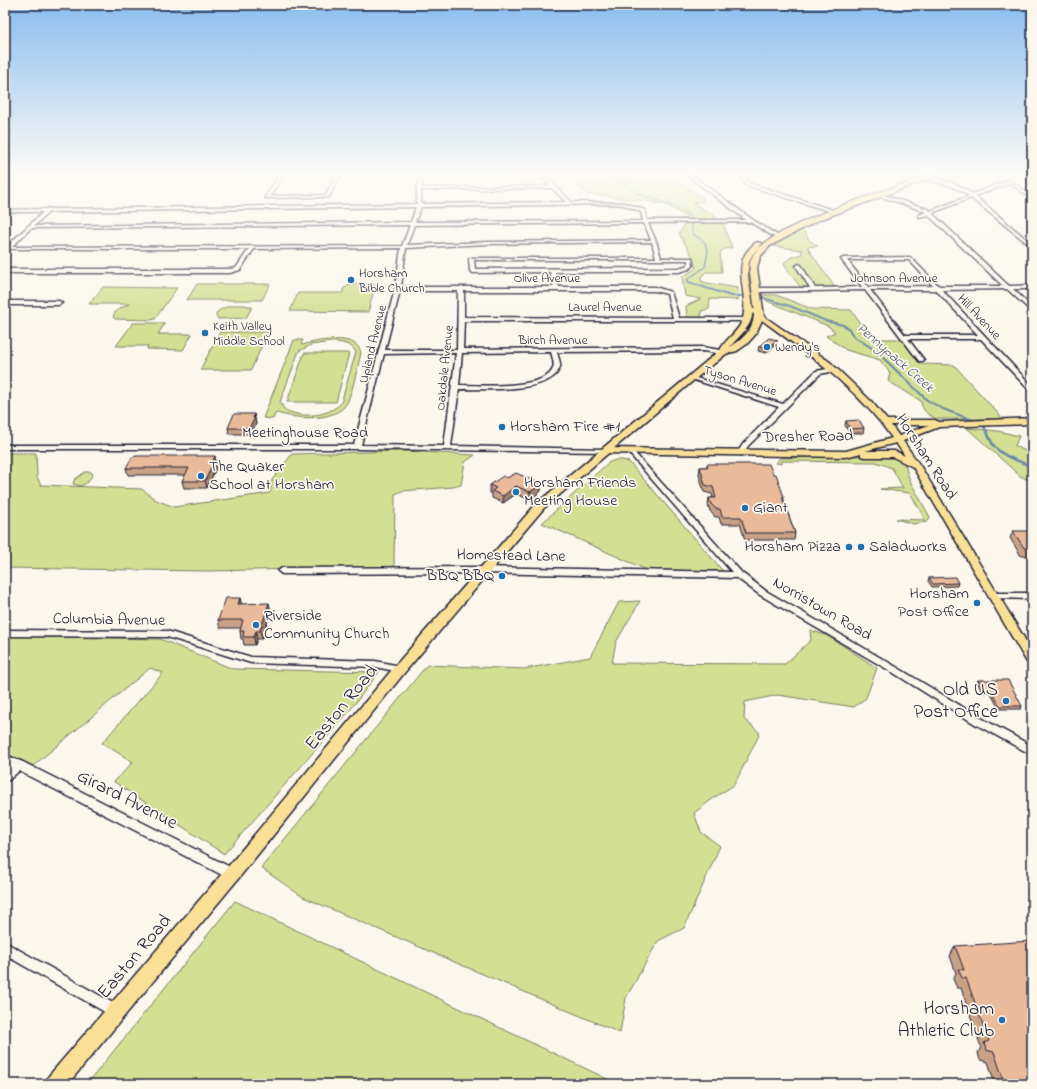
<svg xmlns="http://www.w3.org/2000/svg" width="1037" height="1089" font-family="'Indie Flower',sans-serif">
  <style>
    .green { fill: #d3df92; stroke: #7a8066; fill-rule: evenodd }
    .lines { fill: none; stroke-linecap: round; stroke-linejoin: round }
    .stream-far2 { stroke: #6a87ab; stroke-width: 1.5 }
    .stream-far1 { stroke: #6a87ab; stroke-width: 2 }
    .stream { stroke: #6a87ab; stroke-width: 2.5 }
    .minor-casing { stroke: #22223b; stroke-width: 3 }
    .major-casing { stroke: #22223b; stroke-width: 3 }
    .highway-casing { stroke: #22223b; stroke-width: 3 }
    .minor { fill: #fbf7ec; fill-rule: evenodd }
    .major { fill: #fadf96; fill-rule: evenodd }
    .highway { fill: #fadf96; fill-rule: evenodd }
    .wall { fill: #c9a185; stroke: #22223b }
    .shaded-wall { fill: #a4836c; stroke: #22223b }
    .building { fill: #eabb9b; stroke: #22223b }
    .poi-dot { fill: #1f6fb2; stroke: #fbf7ec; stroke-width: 1.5 }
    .labels { text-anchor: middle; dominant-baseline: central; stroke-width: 3.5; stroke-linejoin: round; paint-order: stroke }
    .far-poi-label { font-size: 13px; fill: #22223b; stroke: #fbf7ec; text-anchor: start }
    .far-street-label { font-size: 13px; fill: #22223b; stroke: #fbf7ec }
    .far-water-label { font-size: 14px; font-style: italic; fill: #465573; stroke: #fbf7ec }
    .poi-label { font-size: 16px; fill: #22223b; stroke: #fbf7ec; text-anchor: start }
    .street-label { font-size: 16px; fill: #22223b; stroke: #fbf7ec }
    .near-poi-label { font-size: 19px; fill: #22223b; stroke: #fbf7ec; text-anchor: end }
    .near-street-label { font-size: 19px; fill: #22223b; stroke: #fbf7ec }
  </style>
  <rect width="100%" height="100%" fill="#fbf7ec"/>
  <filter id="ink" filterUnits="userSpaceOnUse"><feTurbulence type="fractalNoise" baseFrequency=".025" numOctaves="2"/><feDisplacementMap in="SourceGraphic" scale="8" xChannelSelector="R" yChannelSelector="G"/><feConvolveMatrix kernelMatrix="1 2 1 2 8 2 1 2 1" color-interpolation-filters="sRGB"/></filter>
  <g filter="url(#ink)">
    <g class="green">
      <path d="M566 176H651C659 181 665 180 673 182 685 184 695 192 704 199L703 201 693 203 713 215 723 224 732 248 724 249 720 253 722 272H706L701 277V281L707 283 738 288V300L710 299 709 309 701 311V318L687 317 686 306 701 299 685 296 682 277 696 268 693 257 679 234 683 227 686 217 667 205 647 201 587 194Z"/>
      <path d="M803 230 810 241 818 246 807 247 836 289H802L788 271 784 263 791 257 802 254V250L773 246C782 236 790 232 803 230Z"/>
      <path d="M197 284H270L262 300H187Z"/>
      <path d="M351 284 375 285 368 312 290 311 298 293H343V289Z"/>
      <path d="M103 287 177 288 155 319 151 320 115 319 113 316 117 310 129 304H89Z"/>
      <path d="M762 295H776L812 309 851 310 871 339H901L921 364 954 365 1003 419H937C928 415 922 411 921 401L888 381 890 373 880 360 846 350 826 336 835 332 828 326 767 301Z"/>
      <path d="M245 305 252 307 246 318 218 319 216 316V313C224 306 235 304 245 305Z"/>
      <path d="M133 323H165L158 334H192L183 350 147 349 148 346H116Z"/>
      <path d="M220 332H268L251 370H200Z"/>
      <path d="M294 340H303L301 344 302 345C316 341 357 332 361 353 357 369 354 386 348 401 338 423 295 419 277 413L275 414 273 419 263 418ZM331 342C340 342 351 343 356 352L341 403C328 417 300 419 284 409L280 402 299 351 311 345Z"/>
      <path d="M304 353H349L336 402H287Z"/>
      <path d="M967 428 998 431 1019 436 1015 446 1032 454V482L1020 476Z"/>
      <path d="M404 451 475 455 465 462 461 485 453 487 402 491 395 494 394 567 208 571 5 568V453H36L37 477 41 485 142 489 156 500 174 507 270 493 272 480 292 454Z"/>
      <path d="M889 455 904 462 910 481 930 517 927 522 913 524 896 519 925 520 912 496 909 493 880 489 903 488 892 468 876 462 781 461V464L776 463 780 458H785Z"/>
      <path d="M615 460H623L629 462 723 571 647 570 542 523 608 463Z"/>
      <path d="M85 472H91L93 474 88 482 81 486 73 484 74 480Z"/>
      <path d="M640 601 616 642 612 663 785 664 811 640 810 630 828 636 877 668 866 698 854 707 778 695 745 702 744 719 760 733 734 785 715 797 694 813 701 832 720 846 684 928 658 941 626 998 620 1033 303 897 261 868 427 665 524 669 590 657 619 602Z"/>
      <path d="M5 636 160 639 233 669 379 672 347 714 224 854 114 782 133 762 102 743 163 673 150 668 33 766 5 753Z"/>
      <path d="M235 901 576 1064 618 1084H87Z"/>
    </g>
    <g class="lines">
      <path class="stream-far2" d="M608 176 626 184 638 194 675 206 690 216 693 234 706 243 705 245 708 251 705 267 688 279V282L691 283"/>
      <g class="stream-far1">
        <path d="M688 282 731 296H755"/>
        <path d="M760 297 790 306 826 321 843 325 849 329 853 336 875 350 927 400 943 409 967 418"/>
      </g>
      <g class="stream">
        <path d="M964 417 978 422"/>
        <path d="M982 424C988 431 989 439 994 446 1003 457 1020 461 1032 467"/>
      </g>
      <g class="minor-casing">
        <g id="minor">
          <path d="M279 176H283L270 196 326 195 336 176H340L329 197 265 198V197Z"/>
          <path d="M420 176H424L421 188 550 186 541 176H546L571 202 625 203 645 210 647 220H746L688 176H693L753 220 780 237 776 238 750 222 648 223 656 241 661 258H692L693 266 689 269 679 272H555L559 287H655L671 292 679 318H747L750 320 749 321H464L463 349 703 347 725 351V353L723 354 703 351 557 352C558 357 561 363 560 367 553 394 480 389 459 389L451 446 605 449 609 451 607 452 357 449H5V445H354L395 289 401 248 254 249 240 270 230 273H5V269H230L236 268 249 249H9L6 251 5 248 43 212H5V210L46 209 49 208 51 209 417 204V189ZM552 188 566 202 421 204V190ZM611 204 624 205 641 212 643 221 415 222 421 207ZM416 207 411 222 34 226 49 212ZM644 223 651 240 488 242 407 245 414 225ZM410 225 402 246 12 247 31 228ZM652 242 656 258H471L469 259 470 271 473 273 550 272 554 287H401L406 248 488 244ZM474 260H688V265L679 268 475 269ZM400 291H458L457 350H385ZM464 291H655L667 294 673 318 464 317ZM551 352C552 357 555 363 553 368 547 390 478 385 459 385L462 353ZM456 353 444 446 361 445 384 354Z"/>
          <path d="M740 176H744L749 183 839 212 835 213 746 185Z"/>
          <path d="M913 176C933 176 957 182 972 194L1010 180 1032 196V199L1010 183 975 196 1032 244V247L971 198 932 213 1009 286 1032 285V289H1013L1032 307V312L1007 289 942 290 1032 386V392L1030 391 981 339H908L924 360 923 361H919L865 290 757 292 754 290 757 288H810L796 266 799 264 801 265 815 288 862 287 841 259 843 258 910 257 939 286H1003L928 215 919 217V215L926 212 924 211 879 196 883 195 928 209 930 211 969 196C953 183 932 183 913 176ZM847 260H909L933 286 868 287ZM870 290H936L978 335H905Z"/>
          <path d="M5 301H59L62 303 59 305H5Z"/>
          <path d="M833 368 836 370 835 371 820 374 748 446 743 454 741 455 737 453 743 444 779 407 688 378 691 376 693 377 783 404 816 371Z"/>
          <path d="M631 450 633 451 742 573 766 591 898 668 981 718 1032 746V755L975 724 892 672 760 595 737 578 483 573 282 574 278 571 282 568 483 567 732 572 629 453 627 452Z"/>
          <path d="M994 593H1032V599L991 598 990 596 991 594Z"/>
          <path d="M5 630 167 631 251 657 375 661 400 666 403 667 405 669 403 671 400 672 375 667 251 663 167 637 5 636Z"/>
          <path d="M5 755 23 762 236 870 238 874 236 878 232 879 228 878 19 771 9 780 5 781V771L10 766 5 764Z"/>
          <path d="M5 942 120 1007 121 1011 120 1015 115 1017 110 1015 5 955Z"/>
        </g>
      </g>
      <g class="major-casing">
        <path id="major" d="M749 306 830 362 871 401 887 420H935L939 422 1032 418V424L939 427 903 441 921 467 1032 651V665L1028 664 913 467 893 457H864L861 456V453L846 457 602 453 601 451 602 449 605 448 846 451 892 438C855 384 799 348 747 309V307ZM891 425H929L899 436ZM896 443 905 456 895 451H865Z"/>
      </g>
      <g class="highway-casing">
        <path id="highway" d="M927 176H937L819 220 770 246 760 257 757 268 764 316 755 335 747 344 737 351 726 354 694 380 544 508 405 672 238 879 68 1084H45L48 1077 226 869 395 666 536 504 720 350C726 338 740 331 743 318 749 296 732 268 749 249 752 246 754 243 758 242L762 244C757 250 751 254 749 262 744 281 757 300 751 320 747 331 737 338 730 347 761 328 755 312 751 281 750 273 748 265 752 257 767 226 891 189 927 176Z"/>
      </g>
      <use href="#minor" class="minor"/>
      <use href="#major" class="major"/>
      <use href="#highway" class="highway"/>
    </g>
    <g class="wall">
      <path d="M777 340 776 344 766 353 758 351 759 346Z"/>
      <path d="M254 414 256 424 250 434H229L228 428Z"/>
      <path d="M846 421 864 428 863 433H849L845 425Z"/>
      <path d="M216 463 215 465 216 468 207 488H184L182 481 185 475H128L126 468Z"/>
      <path d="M707 464 773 474 784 497V502L795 533 794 540H745L740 524H721L719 517H715L710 511 708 505 709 498H713L712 494 704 492 699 474 700 467H707Z"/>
      <path d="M507 478 541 484V491L530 500 516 494 503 503 492 498V493H490V485Z"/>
      <path d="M1013 531 1032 534V556H1021L1010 538Z"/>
      <path d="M929 578 958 583 957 586 932 587 928 581Z"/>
      <path d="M240 598 241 604 271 611 262 639H257L255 645H244L243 639H241L240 631 241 628H220L218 620Z"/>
      <path d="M978 680 1022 706 1021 709H999L990 692 983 693 977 682Z"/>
      <path d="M955 946 1032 1084H995L988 1062 980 1060 978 1053 981 1047 961 988H957L953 979 956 973 950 956Z"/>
    </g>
    <g class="shaded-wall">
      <path d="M777 340 776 344 766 353 767 348Z"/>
      <path d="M254 414 256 424 250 434 249 428Z"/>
      <path d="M215 456 216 463 215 465 216 468 207 488 205 481Z"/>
      <path d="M541 484V491L530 500V492Z"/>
      <path d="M516 486V494L503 503V496Z"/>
      <path d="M240 598 242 606 238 604Z"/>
      <path d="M269 603 271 611 262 639 260 631Z"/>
      <path d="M256 631 257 639 255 645 254 637Z"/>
    </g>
    <g class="building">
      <path d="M769 338 777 340 767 348 759 346Z"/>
      <path d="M234 414H254L253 418H255L249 428H228Z"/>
      <path d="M859 420 864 428 850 429 846 421Z"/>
      <path d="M136 456H215L213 461H214L205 481H182L189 468H126L132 457Z"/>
      <path d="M707 464H769L773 474H776L784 497H782L795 533H746L741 517H722L720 509H716L711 504 709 498H716L713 487 705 485 700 467H708Z"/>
      <path d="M516 473 541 484 530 492 516 486 503 496 492 491 496 488 490 485 503 476 507 478Z"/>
      <path d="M1013 531H1029L1031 534H1032V549L1024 548Z"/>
      <path d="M955 577 958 583 933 584 929 578Z"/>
      <path d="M226 598H240L238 604 269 603 260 631H256L254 637H243L244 631H240L243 620H218Z"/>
      <path d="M978 680H1008L1022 706H1000L991 690H984Z"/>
      <path d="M1032 941V1084H1005L994 1052 986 1050 984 1043 989 1041 966 978H962L958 969 964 970 955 946Z"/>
    </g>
  </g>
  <linearGradient id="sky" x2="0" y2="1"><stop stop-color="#89bdee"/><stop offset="0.53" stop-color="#fdfbf6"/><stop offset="1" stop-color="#fdfbf6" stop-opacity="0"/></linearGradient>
  <rect width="1037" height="329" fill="url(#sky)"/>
  <g class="poi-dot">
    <circle cx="351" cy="280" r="4"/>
    <circle cx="205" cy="333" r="4"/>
    <circle cx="767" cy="347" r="4"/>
    <circle cx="502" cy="427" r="4"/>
    <circle cx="201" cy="476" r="4"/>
    <circle cx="516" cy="492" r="4"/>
    <circle cx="745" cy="508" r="4"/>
    <circle cx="849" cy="547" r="4"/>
    <circle cx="861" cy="547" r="4"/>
    <circle cx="502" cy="576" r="4"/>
    <circle cx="977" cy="603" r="4"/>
    <circle cx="256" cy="625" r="4"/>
    <circle cx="1006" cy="701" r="4"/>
    <circle cx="1002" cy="1020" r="4"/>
  </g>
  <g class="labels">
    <g class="far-poi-label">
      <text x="359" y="273">Horsham<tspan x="359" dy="15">Bible Church</tspan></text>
      <text x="213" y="326">Keith Valley<tspan x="213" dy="15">Middle School</tspan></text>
      <text x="775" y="347">Wendy's</text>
    </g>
    <g class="far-street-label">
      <text x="547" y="278">Olive Avenue</text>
      <text x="894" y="278">Johnson Avenue</text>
      <text x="605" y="307">Laurel Avenue</text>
      <text transform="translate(979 317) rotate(47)">Hill Avenue</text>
      <text x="553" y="340">Birch Avenue</text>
      <text transform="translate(373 344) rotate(-76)">Upland Avenue</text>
      <text transform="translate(445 368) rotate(-84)">Oakdale Avenue</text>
      <text transform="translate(740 381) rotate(17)">Tyson Avenue</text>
    </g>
    <g class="far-water-label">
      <text transform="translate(895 358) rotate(41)">Pennypack Creek</text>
    </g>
    <g class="poi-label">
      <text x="510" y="427">Horsham Fire #1</text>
      <text x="209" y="467">The Quaker<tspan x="209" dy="18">School at Horsham</tspan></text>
      <text x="524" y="483">Horsham Friends<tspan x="524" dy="18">Meeting House</tspan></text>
      <text x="753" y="508">Giant</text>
      <text x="841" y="547" text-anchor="end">Horsham Pizza</text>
      <text x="869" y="547">Saladworks</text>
      <text x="494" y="576" text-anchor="end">BBQ BBQ</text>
      <text x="969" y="594" text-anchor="end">Horsham<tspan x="969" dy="18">Post Office</tspan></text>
      <text x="264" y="616">Riverside<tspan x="264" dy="18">Community Church</tspan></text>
    </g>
    <g class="street-label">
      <text x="305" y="433">Meetinghouse Road</text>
      <text transform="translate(808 437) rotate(-1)">Dresher Road</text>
      <text transform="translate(926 457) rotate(57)">Horsham Road</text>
      <text transform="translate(511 556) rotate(1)">Homestead Lane</text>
      <text transform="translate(822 609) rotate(30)">Norristown Road</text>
      <text transform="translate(109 620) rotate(1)">Columbia Avenue</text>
    </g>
    <g class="near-poi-label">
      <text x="998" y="690">Old US<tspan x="998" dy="22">Post Office</tspan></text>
      <text x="994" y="1009">Horsham<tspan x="994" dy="22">Athletic Club</tspan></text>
    </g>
    <g class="near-street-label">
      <text transform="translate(342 708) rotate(-51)">Easton Road</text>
      <text transform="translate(127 800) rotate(27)">Girard Avenue</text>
      <text transform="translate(135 957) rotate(-50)">Easton Road</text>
    </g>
  </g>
  <rect width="1037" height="1089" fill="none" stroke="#fbf7ec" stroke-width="20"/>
  <rect x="10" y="10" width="1017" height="1069" fill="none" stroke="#22223b" stroke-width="1.5" filter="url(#ink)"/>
</svg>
